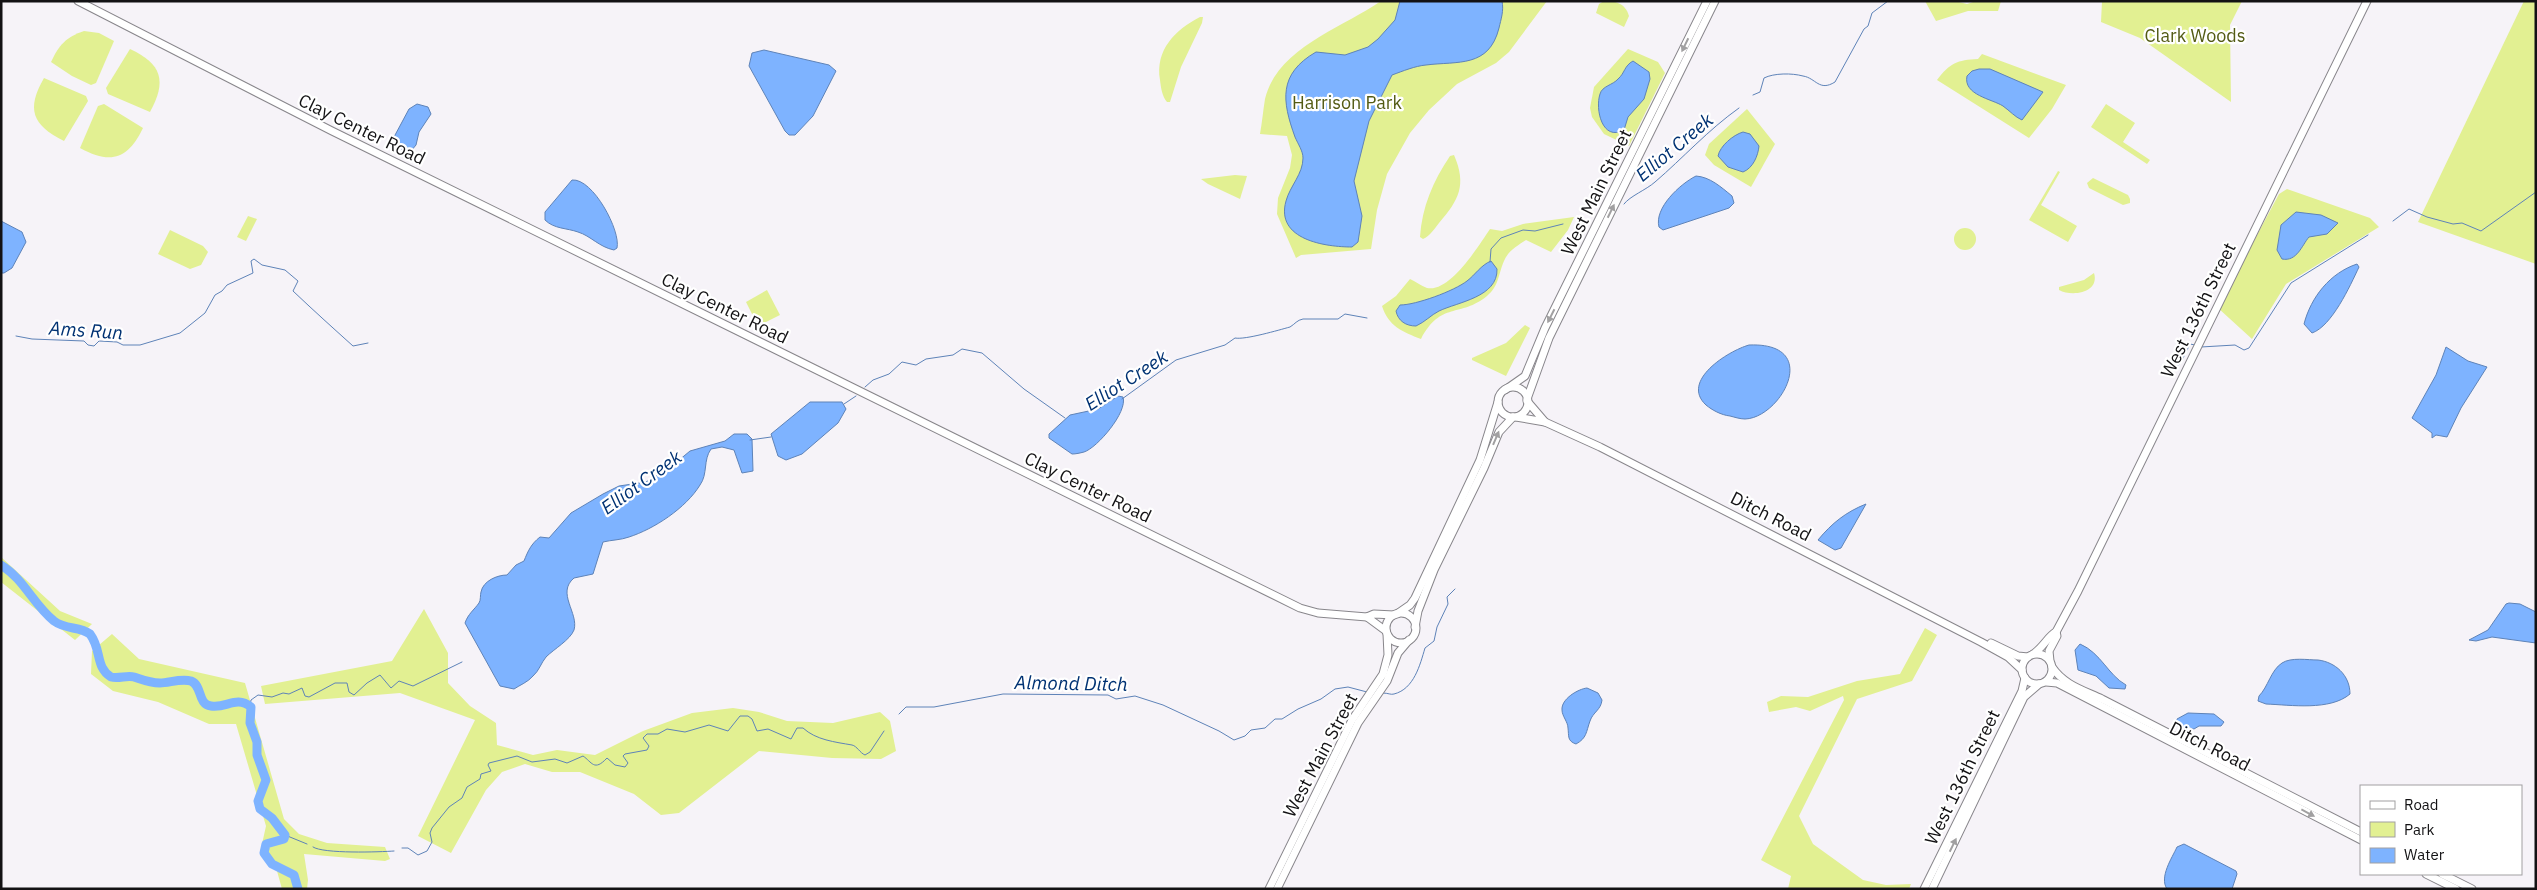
<svg xmlns="http://www.w3.org/2000/svg" width="2537" height="890" font-family="'IBM Plex Sans',sans-serif">
  <style>
    .green { fill: #e2f092 }
    .water { fill: #7eb3ff; stroke: #5e83b8 }
    .lines { fill: none; stroke-linecap: round; stroke-linejoin: round }
    .stream { stroke: #5e83b8; stroke-width: 1 }
    .river { stroke: #7eb3ff; stroke-width: 9 }
    .minor-casing { stroke: #88868b; stroke-width: 9 }
    .minor { stroke: #fff; stroke-width: 7 }
    .oneway { fill: #a1a0a1 }
    .labels { text-anchor: middle; dominant-baseline: central; stroke-width: 4.5; stroke-linejoin: round; paint-order: stroke }
    .park-label { font-size: 18px; fill: #535b14; stroke: #fff }
    .street-label { font-size: 18px; fill: #131214; stroke: #fff }
    .water-label { font-size: 19px; font-style: italic; fill: #003273; stroke: #fff }
  </style>
  <rect width="100%" height="100%" fill="#f6f3f8"/>
  <g class="green">
    <path d="M1381 1H1547L1509 52 1496 63 1457 84 1429 110 1410 133 1387 174 1377 210 1371 249 1301 255 1296 258 1277 214 1278 198 1290 168 1292 155 1287 136 1260 134C1262 123 1263 111 1265 99 1277 48 1342 28 1381 1Z"/>
    <path d="M1604 1C1616 1 1625 3 1629 16L1624 27 1596 13 1599 4Z"/>
    <path d="M1925 1H1955L1967 4 1976 1H2001L1998 11H1968L1936 21Z"/>
    <path d="M2102 1H2242L2230 25 2231 102 2140 38 2101 22Z"/>
    <path d="M2524 1H2536V264L2418 222Z"/>
    <path d="M1200 17H1203L1202 23 1181 67 1170 102H1167C1162 96 1161 88 1160 80 1155 50 1175 30 1200 17Z"/>
    <path d="M84 31 99 33 114 41 96 83 91 85 72 76 51 62C59 45 66 37 84 31Z"/>
    <path d="M130 49C162 64 167 81 150 112L108 94 106 88Z"/>
    <path d="M1628 49 1658 62 1665 73 1629 146 1604 134 1592 117 1590 108 1594 87Z"/>
    <path d="M1982 54 2066 85 2052 109 2029 138 1937 80C1950 63 1957 60 1978 59Z"/>
    <path d="M44 78 86 96 88 101 64 141C32 125 26 109 44 78Z"/>
    <path d="M104 104 143 128C128 159 111 165 80 148L98 106Z"/>
    <path d="M2106 104 2135 123 2123 142 2150 160 2147 164 2091 127Z"/>
    <path d="M1747 109 1775 144 1751 187 1714 165 1705 155 1709 144Z"/>
    <path d="M1454 155C1467 185 1459 200 1439 223 1435 228 1430 236 1423 239L1420 237C1422 207 1433 181 1450 156Z"/>
    <path d="M2058 171 2060 172 2041 205 2077 226 2068 242 2029 220Z"/>
    <path d="M1235 175 1247 176 1240 199 1208 184 1201 179Z"/>
    <path d="M2093 178 2128 195 2130 199V203L2123 205 2089 188 2087 183Z"/>
    <path d="M2287 189 2370 218 2379 227 2286 284 2252 339 2218 308 2279 194Z"/>
    <path d="M248 216 257 219 246 241 237 237Z"/>
    <path d="M1574 217 1568 230 1551 252 1526 240C1517 246 1508 251 1504 261 1498 275 1499 286 1487 296 1460 318 1441 301 1421 339 1403 332 1388 326 1382 306L1396 296 1410 279C1415 281 1421 286 1427 288 1450 293 1479 245 1490 229L1502 231 1523 224Z"/>
    <circle cx="1965" cy="239" r="11"/>
    <path d="M170 230 203 246 208 252 201 265 190 269 158 254Z"/>
    <path d="M2094 273C2100 293 2072 297 2059 290V287L2084 280Z"/>
    <path d="M767 290 780 315 758 326 746 302Z"/>
    <path d="M1525 325 1530 328 1506 376 1472 360V358L1506 343Z"/>
    <path d="M1 557 60 611 92 624 75 640 1 582Z"/>
    <path d="M424 609 448 653V683L470 706 496 723 497 745 533 755 557 750 595 755 643 731 692 713 733 708 759 712 787 721 833 723 880 712 890 721 896 751 881 759 832 758 759 751 679 813 661 815 634 794 580 772H552L525 764 502 772 486 790 451 853 418 836 475 720 400 693 265 704 261 686 392 661Z"/>
    <path d="M1925 628 1937 635 1912 681 1857 699 1799 816 1813 844 1863 880 1886 885 1911 884 1909 889H1788L1791 876 1761 860 1844 700 1843 696 1810 711 1796 707 1769 712 1767 702 1781 696 1808 697 1857 681 1900 674Z"/>
    <path d="M112 634 139 659 245 683 284 819 299 834 327 843 385 847 390 859 385 861 304 854 308 880 307 889H282L277 871 260 853 266 826 236 724H209L158 702 113 691 91 674 92 651Z"/>
  </g>
  <g class="water">
    <path d="M1400 1H1502C1504 11 1501 19 1499 28 1489 68 1458 61 1426 65 1415 66 1403 71 1392 75L1369 121 1354 181 1362 216 1358 242 1352 247C1326 247 1275 240 1286 201 1290 186 1303 174 1303 158 1303 151 1298 144 1295 137 1282 101 1278 74 1316 52L1345 55 1368 47 1378 39 1395 20Z"/>
    <path d="M764 50 829 65 836 71 813 116 795 135H789L785 131 749 66 752 53Z"/>
    <path d="M1633 61 1649 72 1650 79 1644 99 1628 117 1624 130C1602 142 1595 109 1600 94 1602 86 1613 85 1618 79 1625 73 1624 66 1633 61Z"/>
    <path d="M1979 69H1990L2043 92 2022 120C2015 117 2010 111 2003 106 1992 99 1963 95 1967 76L1972 71Z"/>
    <path d="M417 104 428 107 431 114 419 132 416 145 411 151H404L397 146 394 137 409 109Z"/>
    <path d="M1743 132 1750 134 1759 146C1758 156 1753 168 1743 172L1728 167 1718 156C1720 146 1733 135 1743 132Z"/>
    <path d="M1696 176C1710 177 1721 187 1732 196L1734 203 1729 208 1663 230 1659 227C1654 208 1680 184 1696 176Z"/>
    <path d="M572 180C593 178 621 231 617 248L614 250C599 247 591 236 578 232 567 228 554 229 545 220V212Z"/>
    <path d="M2296 212 2321 215 2338 223 2327 234 2309 237C2302 245 2297 262 2282 259L2277 250 2281 225Z"/>
    <path d="M1 221 22 232 26 242 12 268 4 273H1Z"/>
    <path d="M1491 261 1497 269C1498 297 1458 302 1439 311 1431 315 1425 322 1416 326 1406 326 1398 321 1396 311L1400 305C1416 305 1454 291 1467 281 1475 275 1481 265 1491 261Z"/>
    <path d="M2357 264 2359 267C2350 286 2332 326 2312 333L2304 324C2311 297 2330 273 2357 264Z"/>
    <path d="M1749 345C1823 342 1781 418 1745 419 1740 419 1734 417 1730 416 1721 415 1712 410 1706 405 1680 381 1728 351 1749 345Z"/>
    <path d="M2446 347 2468 361 2487 367 2461 408 2447 437 2436 435 2432 438V433L2412 418 2436 375Z"/>
    <path d="M1118 396 1123 397C1128 412 1097 448 1084 452 1080 453 1076 454 1072 454L1049 438V434L1070 415 1098 409Z"/>
    <path d="M810 402H842L846 409 838 423 802 454 786 460 778 456 771 434Z"/>
    <path d="M734 434H747L752 439 753 471 742 473 734 450 722 447 711 449C703 460 708 474 700 485 686 508 654 529 629 537 621 540 611 540 603 542L593 574 574 578C556 593 579 613 574 630 570 640 554 649 546 657 541 663 539 671 533 676 528 682 520 685 514 689L500 686 465 623C468 614 474 610 479 603 481 600 480 595 481 592 483 581 497 575 507 575L516 565 524 561C528 551 531 544 540 537L549 538 571 513 603 494 619 486 646 482 672 466 690 451 725 441Z"/>
    <path d="M1866 504 1841 548 1835 550 1818 540C1832 523 1846 512 1866 504Z"/>
    <path d="M2509 603 2520 604 2536 612V643L2492 637 2476 641 2469 640 2488 630 2506 604Z"/>
    <path d="M2080 644C2101 653 2108 675 2126 685L2125 689 2109 688 2096 676 2078 670 2075 650Z"/>
    <path d="M2318 660C2335 662 2350 675 2350 694 2330 711 2291 705 2266 704L2258 701 2259 696C2268 687 2271 670 2282 663 2291 657 2308 660 2318 660Z"/>
    <path d="M1587 688 1598 693 1602 700C1601 710 1593 712 1590 721 1586 732 1587 738 1576 744 1567 741 1569 736 1568 728 1568 722 1562 716 1562 710 1561 699 1578 689 1587 688Z"/>
    <path d="M2188 713 2214 714 2224 722 2221 726H2199L2194 729 2175 726 2177 719Z"/>
    <path d="M2184 844 2236 871 2237 874 2232 889H2167C2159 877 2172 858 2177 847Z"/>
  </g>
  <g class="lines">
    <g class="stream">
      <path d="M1959 1H1970"/>
      <path d="M1753 95 1760 92 1764 78C1774 73 1792 73 1803 76 1816 78 1819 92 1835 82L1864 29 1868 26 1872 13 1888 1"/>
      <path d="M1624 204C1630 196 1646 190 1655 182 1683 158 1708 130 1739 108"/>
      <path d="M2393 221 2409 209 2427 217 2453 224 2462 223 2481 231 2536 192"/>
      <path d="M1490 262 1491 249 1501 238 1523 230 1535 231 1563 224"/>
      <path d="M16 336 32 339 84 341 88 345 94 346 99 341 117 342 123 345H140L180 333 205 313 215 295 222 291 227 285 253 273 251 261 254 259 262 265 285 270 298 281 293 291C313 310 333 328 353 346L368 343"/>
      <path d="M2201 347 2235 345 2244 350 2249 348 2291 283 2368 235"/>
      <path d="M2166 366 2173 367 2180 364 2190 344 2195 345"/>
      <path d="M865 387 873 380 889 374 902 362 916 365 926 359 953 355 962 349 982 353 1024 389 1065 418"/>
      <path d="M1122 399 1176 360 1225 345 1235 338C1245 340 1279 330 1290 327 1295 324 1297 320 1303 319H1338L1345 314 1367 318"/>
      <path d="M844 404 856 396"/>
      <path d="M750 440 771 437"/>
      <path d="M1383 693C1388 693 1391 695 1394 694 1414 689 1420 665 1425 648L1434 641 1437 627 1448 604 1447 597 1455 589"/>
      <path d="M250 706 251 700 258 695 272 697 283 693 289 694 302 688 305 696 309 697 335 683H347L349 692 354 695 367 683 380 675 391 688 399 681 413 686 462 662"/>
      <path d="M899 714 906 707H934L1003 694 1108 695 1116 699 1135 696 1163 705 1219 731 1234 740 1245 736 1251 730 1265 728 1275 719H1282L1298 709 1321 699 1335 689 1348 687 1367 692"/>
      <path d="M285 835 307 844"/>
      <path d="M313 847C323 854 380 852 394 851"/>
      <path d="M402 848H408L418 855 427 851 432 842 430 833 432 828 449 807 462 798 467 787 480 779 481 774 491 771 488 765 489 763 517 756 532 762 555 759 567 763 583 756C592 762 594 772 607 758L615 765 625 767 628 763 623 756 625 754 647 750 649 746 643 738 647 734H658L667 729 685 732 709 725 728 731 740 716H748L752 719 757 731 768 729 791 739 797 728H803C816 740 835 742 852 745 857 746 860 753 865 755L870 752 884 731"/>
    </g>
    <path class="river" d="M1 565C24 579 33 604 54 621 66 630 79 626 90 634 102 650 95 667 111 677 119 679 127 675 134 677 143 680 150 683 160 683 169 683 181 678 191 681 203 686 197 704 211 706 226 709 236 695 251 707L250 723 257 742V755L266 780 258 801 260 809 272 818 285 835 284 839 266 844 264 853 272 864 294 875 298 889"/>
    <g class="minor-casing">
      <g id="minor">
        <path d="M78 1 332 131 1300 608 1318 613 1367 617 1374 614 1394 615"/>
        <circle cx="1513" cy="402" r="15"/>
        <path d="M1505 390 1525 376 1545 328 1707 1"/>
        <path d="M1527 399 1549 338 1715 1"/>
        <path d="M1527 401 1545 422"/>
        <path d="M1516 417 1545 422 1600 447 1981 642 2008 657 2022 670"/>
        <circle cx="1401" cy="628" r="15"/>
        <path d="M1397 614 1410 605 1415 598 1480 460 1498 402"/>
        <path d="M1367 617 1386 631"/>
        <path d="M1415 627 1418 611 1434 570 1484 468 1499 432 1513 417"/>
        <path d="M1991 643 2018 656 2028 657"/>
        <circle cx="2037" cy="669" r="15"/>
        <path d="M2033 654C2043 648 2048 636 2056 632L2078 591 2367 1"/>
        <path d="M2050 661 2049 651 2057 636 2056 632"/>
        <path d="M2052 667C2064 685 2083 690 2102 699L2361 832"/>
        <path d="M2046 682 2057 683 2361 840"/>
        <path d="M2426 874 2456 889"/>
        <path d="M2442 874 2472 889"/>
        <path d="M1269 889 1352 720 1383 674 1388 655 1387 634"/>
        <path d="M1277 889 1358 723 1387 681 1398 653 1409 640"/>
        <path d="M1924 889 2022 691 2025 678"/>
        <path d="M1932 889 2024 697 2039 684"/>
      </g>
    </g>
    <use href="#minor" class="minor"/>
  </g>
  <defs><path id="oneway-solid" d="M-6-.8H1V-3.2L6.5 0L1 3.2V.8H-6Z" transform="scale(1.25)"/></defs>
  <g class="oneway">
    <use href="#oneway-solid" transform="translate(1685 45) rotate(116)"/>
    <use href="#oneway-solid" transform="translate(1611 211) rotate(-64)"/>
    <use href="#oneway-solid" transform="translate(1551 316) rotate(117)"/>
    <use href="#oneway-solid" transform="translate(1496 438) rotate(-67)"/>
    <use href="#oneway-solid" transform="translate(2308 813) rotate(28)"/>
    <use href="#oneway-solid" transform="translate(1953 845) rotate(-64)"/>
  </g>
  <g class="labels">
    <g class="park-label">
      <text x="2195" y="35">Clark Woods</text>
      <text x="1347" y="102">Harrison Park</text>
    </g>
    <g class="street-label">
      <text transform="translate(362 129) rotate(26)">Clay Center Road</text>
      <text transform="translate(1596 192) rotate(-64)">West Main Street</text>
      <text transform="translate(725 308) rotate(26)">Clay Center Road</text>
      <text transform="translate(2198 310) rotate(-64)">West 136th Street</text>
      <text transform="translate(1088 487) rotate(26)">Clay Center Road</text>
      <text transform="translate(1771 516) rotate(27)">Ditch Road</text>
      <text transform="translate(2210 746) rotate(27)">Ditch Road</text>
      <text transform="translate(1320 755) rotate(-62)">West Main Street</text>
      <text transform="translate(1962 777) rotate(-64)">West 136th Street</text>
    </g>
    <g class="water-label">
      <text transform="translate(1674 147) rotate(-40)">Elliot Creek</text>
      <text transform="translate(86 330) rotate(4)">Ams Run</text>
      <text transform="translate(1126 380) rotate(-33)">Elliot Creek</text>
      <text transform="translate(641 482) rotate(-36)">Elliot Creek</text>
      <text transform="translate(1071 683) rotate(1)">Almond Ditch</text>
    </g>
  </g>
  <rect width="2537" height="890" fill="none" stroke="#131214" stroke-width="5"/>
  <rect x="2360" y="785" width="162" height="90" fill="#ffffff" stroke="#a1a0a1"/>
  <rect x="2370" y="801" width="25" height="8" fill="#ffffff" stroke="#a1a0a1"/>
  <text x="2404" y="810" font-size="15" fill="#131214">Road</text>
  <rect x="2370" y="822" width="25" height="15" fill="#e2f092" stroke="#a1a0a1"/>
  <text x="2404" y="835" font-size="15" fill="#131214">Park</text>
  <rect x="2370" y="848" width="25" height="15" fill="#7eb3ff" stroke="#a1a0a1"/>
  <text x="2404" y="860" font-size="15" fill="#131214">Water</text>
</svg>
